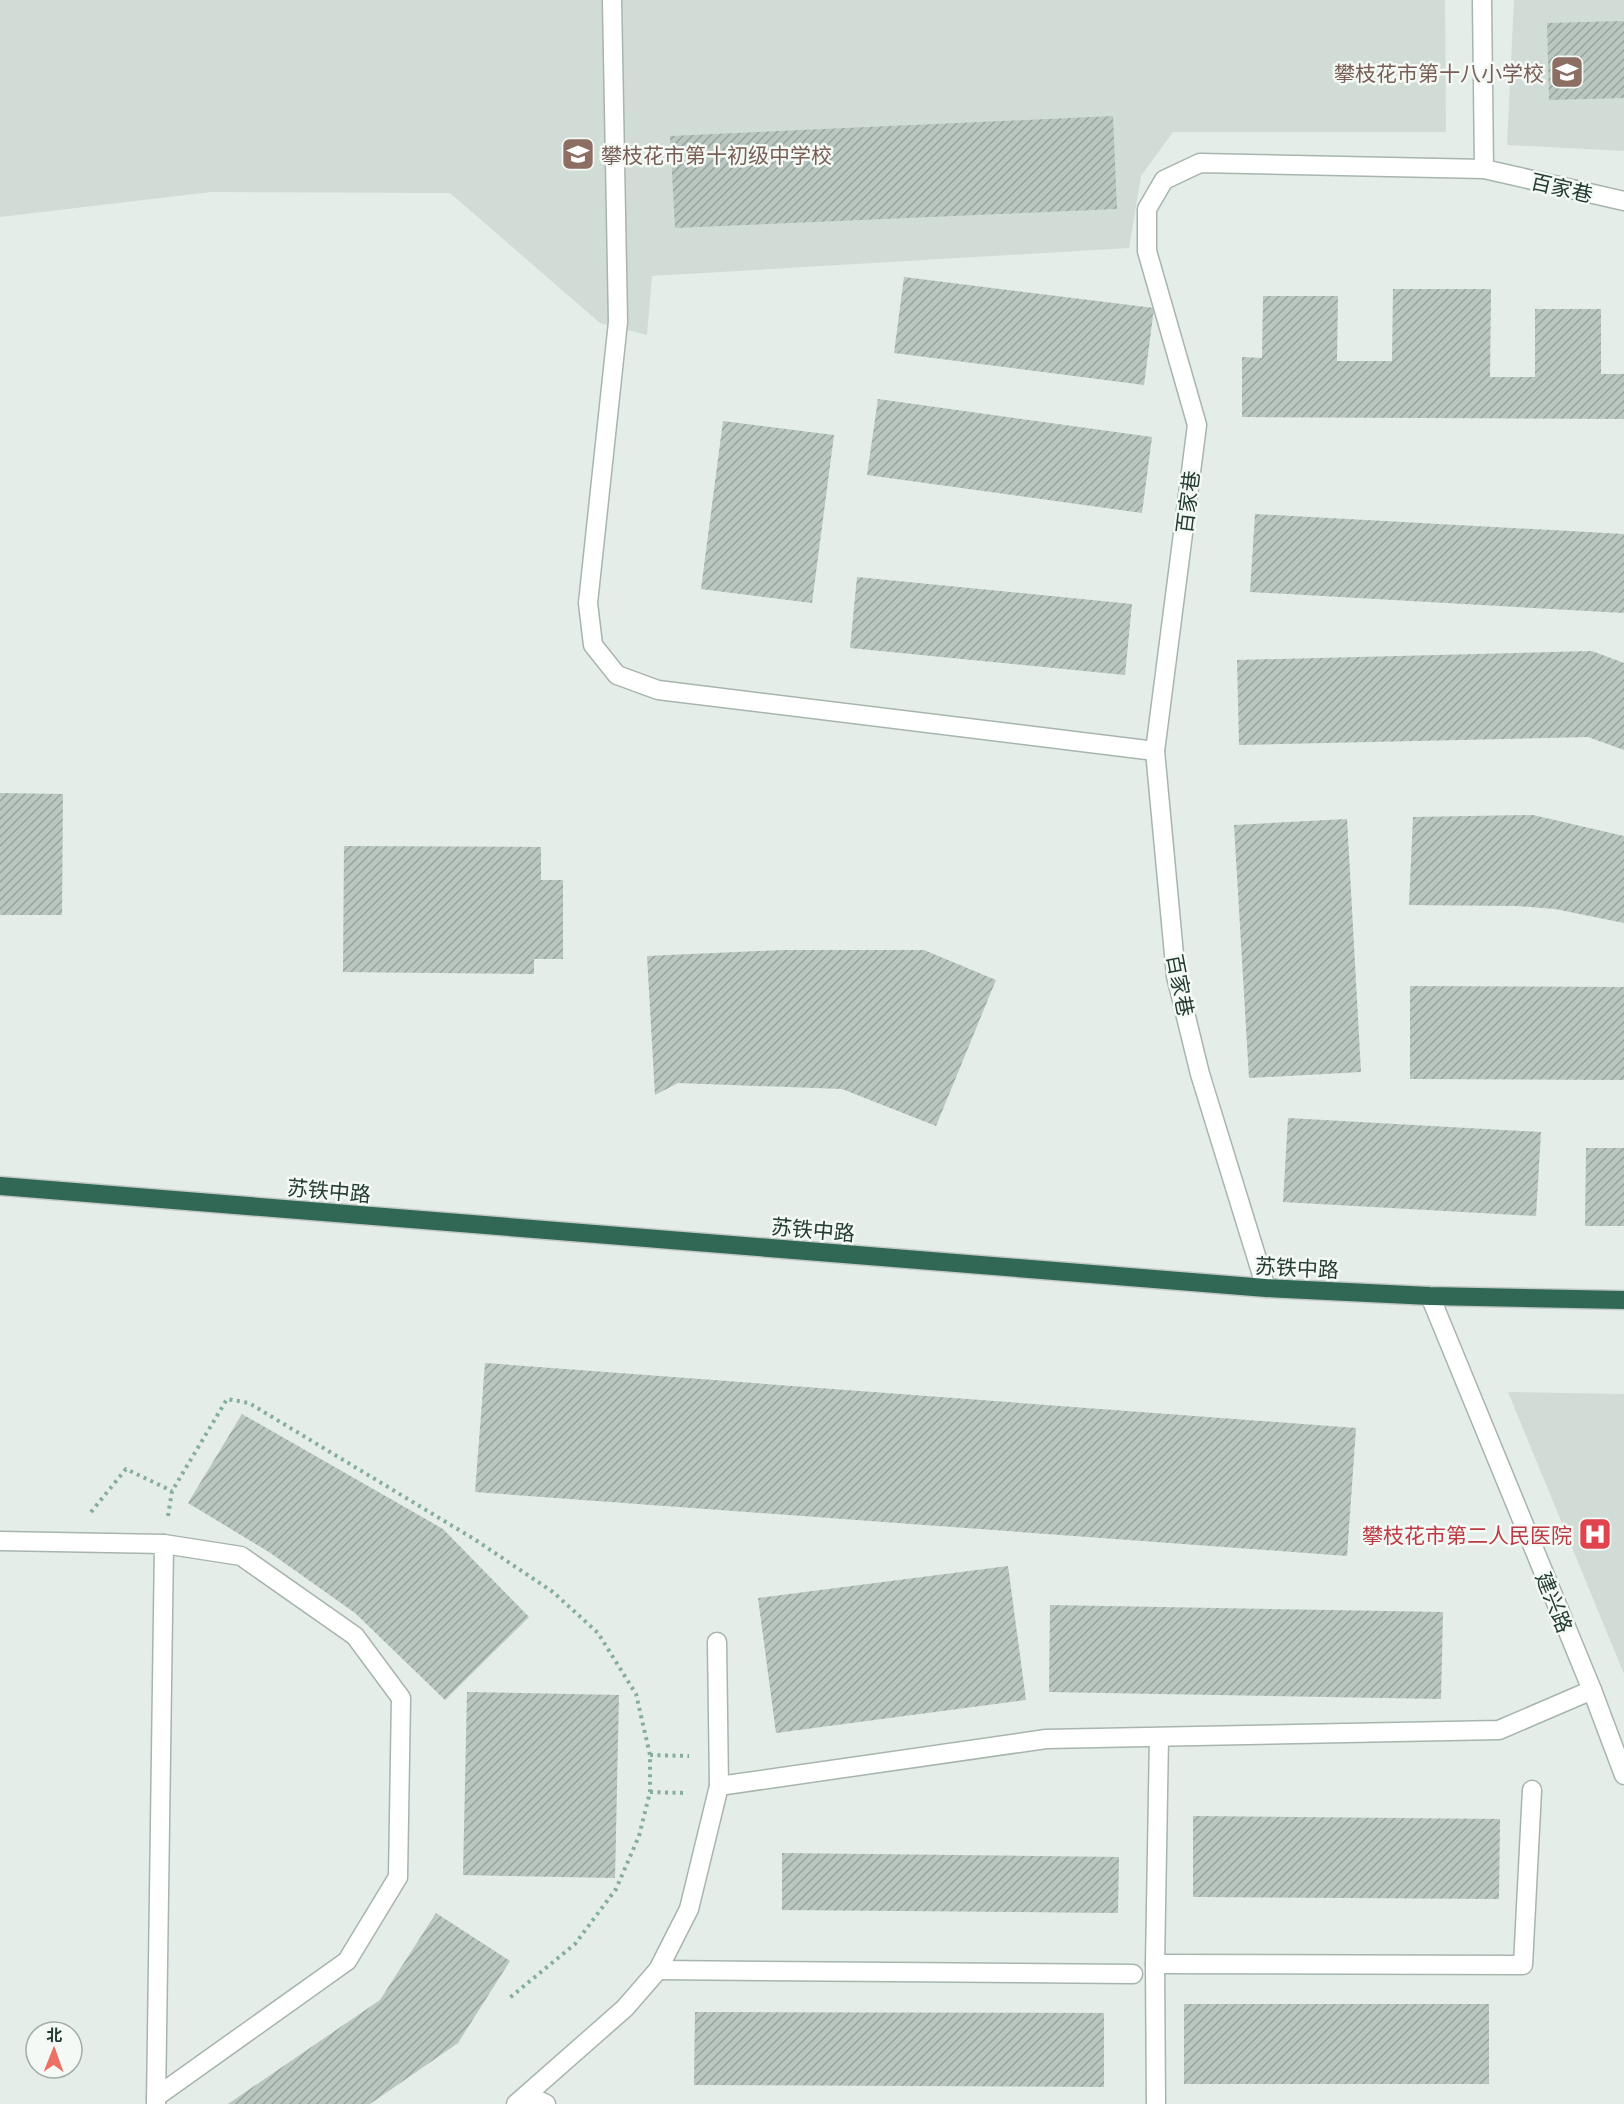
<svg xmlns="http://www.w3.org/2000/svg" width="1624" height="2104" font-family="Barlow,'Noto Sans SC',sans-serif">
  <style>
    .built { fill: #d2dcd6 }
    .building { fill: url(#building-hatch) }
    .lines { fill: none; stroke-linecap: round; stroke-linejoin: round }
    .minor-casing { stroke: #a7b5ad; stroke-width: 21 }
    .highway-casing { stroke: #c2c9c6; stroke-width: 21 }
    .path { stroke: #86ae9c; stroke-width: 4; stroke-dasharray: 3 4.5; stroke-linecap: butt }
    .minor { stroke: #fff; stroke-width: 18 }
    .highway { stroke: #316855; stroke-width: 18 }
    .labels { text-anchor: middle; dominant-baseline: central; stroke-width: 5; stroke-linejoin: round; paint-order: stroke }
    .education-label { font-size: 21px; fill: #785e54; stroke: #f4f9f6; text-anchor: end }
    .street-label { font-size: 21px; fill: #243d33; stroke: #f4f9f6 }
    .health-label { font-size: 21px; fill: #be3a42; stroke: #f4f9f6; text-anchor: end }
  </style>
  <defs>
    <pattern id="building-hatch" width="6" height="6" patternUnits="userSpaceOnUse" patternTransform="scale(1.5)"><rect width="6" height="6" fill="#b9c7c0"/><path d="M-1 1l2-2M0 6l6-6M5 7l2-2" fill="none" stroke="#96a39d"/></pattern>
  </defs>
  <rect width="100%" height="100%" fill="#e4ede7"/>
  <g class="built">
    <path d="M0 0H1445L1446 132H1173L1141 176 1129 248 652 276 647 335 600 323 450 193 211 192 0 217Z"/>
    <path d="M1514 0H1624V151L1507 145Z"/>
    <path d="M1508 1392 1624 1394V1674Z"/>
  </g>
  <g class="building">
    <path d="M1624 21V98L1549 100 1547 23Z"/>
    <path d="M1113 116 1117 209 675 228 670 136Z"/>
    <path d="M904 277 1154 308 1144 385 894 353Z"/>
    <path d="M1393 289H1491L1490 377H1535V309H1601V374H1624V419L1242 417V357L1262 358 1263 296H1338L1337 361H1392Z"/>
    <path d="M878 399 1152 437 1142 513 867 475Z"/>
    <path d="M723 421 834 435 812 603 701 589Z"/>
    <path d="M1255 514 1624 534V613L1250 592Z"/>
    <path d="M857 577 1132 604 1125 675 850 648Z"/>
    <path d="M1592 651 1624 663V750L1588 737 1239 745 1237 660Z"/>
    <path d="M0 793 63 794 62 915H0Z"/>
    <path d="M1533 815 1624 836V923L1555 909 1516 906 1409 905 1413 817Z"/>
    <path d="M1347 819 1361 1072 1249 1078 1234 825Z"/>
    <path d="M344 846 541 847V880H563V959H534V974L343 972Z"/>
    <path d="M783 950H924L996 980 936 1126 842 1089 678 1083 655 1095 647 956Z"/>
    <path d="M1410 986 1624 987V1080L1410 1079Z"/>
    <path d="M1288 1118 1541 1132 1536 1216 1283 1202Z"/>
    <path d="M1586 1148H1624V1226H1585Z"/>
    <path d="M485 1363 1356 1428 1347 1556 475 1492Z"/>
    <path d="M242 1414 443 1529 529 1617 445 1700 355 1613 269 1552 188 1503Z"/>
    <path d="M1008 1566 1026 1700 776 1733 758 1598Z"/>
    <path d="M1050 1605 1443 1612 1441 1699 1049 1692Z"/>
    <path d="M467 1692 619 1695 615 1878 463 1875Z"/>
    <path d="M1193 1816 1500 1819 1499 1899 1193 1897Z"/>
    <path d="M782 1853 1119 1857 1118 1913 782 1910Z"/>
    <path d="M436 1913 510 1961 458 2043 370 2104H228L380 2000Z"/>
    <rect x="1184" y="2004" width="305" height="80"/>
    <path d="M695 2012 1104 2013V2087L694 2085Z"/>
  </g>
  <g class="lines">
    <g class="minor-casing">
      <g id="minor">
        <path d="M612 0 618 322 588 603 593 645 617 675 658 690 1155 751"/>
        <path d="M1482 0 1484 169"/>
        <path d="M1266 1288 1200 1074 1176 976 1155 751 1197 425 1147 251V209L1164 180 1200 163 1484 169 1624 201"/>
        <path d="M1430 1296 1592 1690 1624 1775"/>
        <path d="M0 1541 164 1544 156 2104"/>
        <path d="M717 1642 719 1786"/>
        <path d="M1155 1964 1523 1965 1532 1790"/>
        <path d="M658 1970 1133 1974"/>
        <path d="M527 2095 546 2104"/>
        <path d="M156 2097 347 1961 398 1877 401 1698 355 1636 241 1556 164 1544"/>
        <path d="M516 2104 625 2008 658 1970 689 1909 719 1786 1046 1739 1499 1730 1592 1690"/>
        <path d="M1156 2104 1155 1964 1159 1737"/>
      </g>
    </g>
    <g class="highway-casing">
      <path id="highway" d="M0 1186 1266 1288 1430 1296 1624 1300"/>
    </g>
    <g class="path">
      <path d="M91 1512 126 1469 172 1491"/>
      <path d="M168 1516 172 1491 227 1399 249 1403 474 1539 553 1592 598 1633 636 1694 650 1755V1792L639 1836 616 1889 575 1944 507 2000"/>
      <path d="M650 1755 689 1756"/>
      <path d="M650 1792 686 1793"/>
    </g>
    <use href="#minor" class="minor"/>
    <use href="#highway" class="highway"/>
  </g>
  <defs>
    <g id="school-square" transform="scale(1.725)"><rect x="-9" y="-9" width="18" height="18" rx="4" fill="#8d6e63" stroke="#f4f9f6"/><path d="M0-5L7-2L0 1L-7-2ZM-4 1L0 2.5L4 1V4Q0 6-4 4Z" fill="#fff"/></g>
    <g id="hospital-square" transform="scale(1.725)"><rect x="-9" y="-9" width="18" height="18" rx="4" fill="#e0444e" stroke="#f4f9f6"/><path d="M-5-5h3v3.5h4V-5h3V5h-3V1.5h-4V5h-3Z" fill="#fff"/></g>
  </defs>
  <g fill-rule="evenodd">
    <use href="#school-square" x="1567" y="72"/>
    <use href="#school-square" x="578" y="154"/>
    <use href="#hospital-square" x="1595" y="1534"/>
  </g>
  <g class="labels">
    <g class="education-label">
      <text x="1544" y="72">攀枝花市第十八小学校</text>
      <text x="601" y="154" text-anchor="start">攀枝花市第十初级中学校</text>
    </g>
    <g class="street-label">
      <text transform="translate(1562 187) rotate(13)">百家巷</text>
      <text transform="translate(1187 502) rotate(-83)">百家巷</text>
      <text transform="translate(1181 985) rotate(79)">百家巷</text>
      <text transform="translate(329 1190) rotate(5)">苏铁中路</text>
      <text transform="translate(813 1229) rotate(5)">苏铁中路</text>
      <text transform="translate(1297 1267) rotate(3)">苏铁中路</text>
      <text transform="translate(1555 1602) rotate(68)">建兴路</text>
    </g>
    <g class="health-label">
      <text x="1572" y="1534">攀枝花市第二人民医院</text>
    </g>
  </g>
  <g transform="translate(54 2050) rotate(1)"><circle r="28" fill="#f4f9f6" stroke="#a1aea8" stroke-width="1.5"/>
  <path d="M0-4.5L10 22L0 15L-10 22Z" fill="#eb7164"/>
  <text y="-9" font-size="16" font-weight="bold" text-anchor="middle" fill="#243d33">北</text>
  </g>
</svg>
